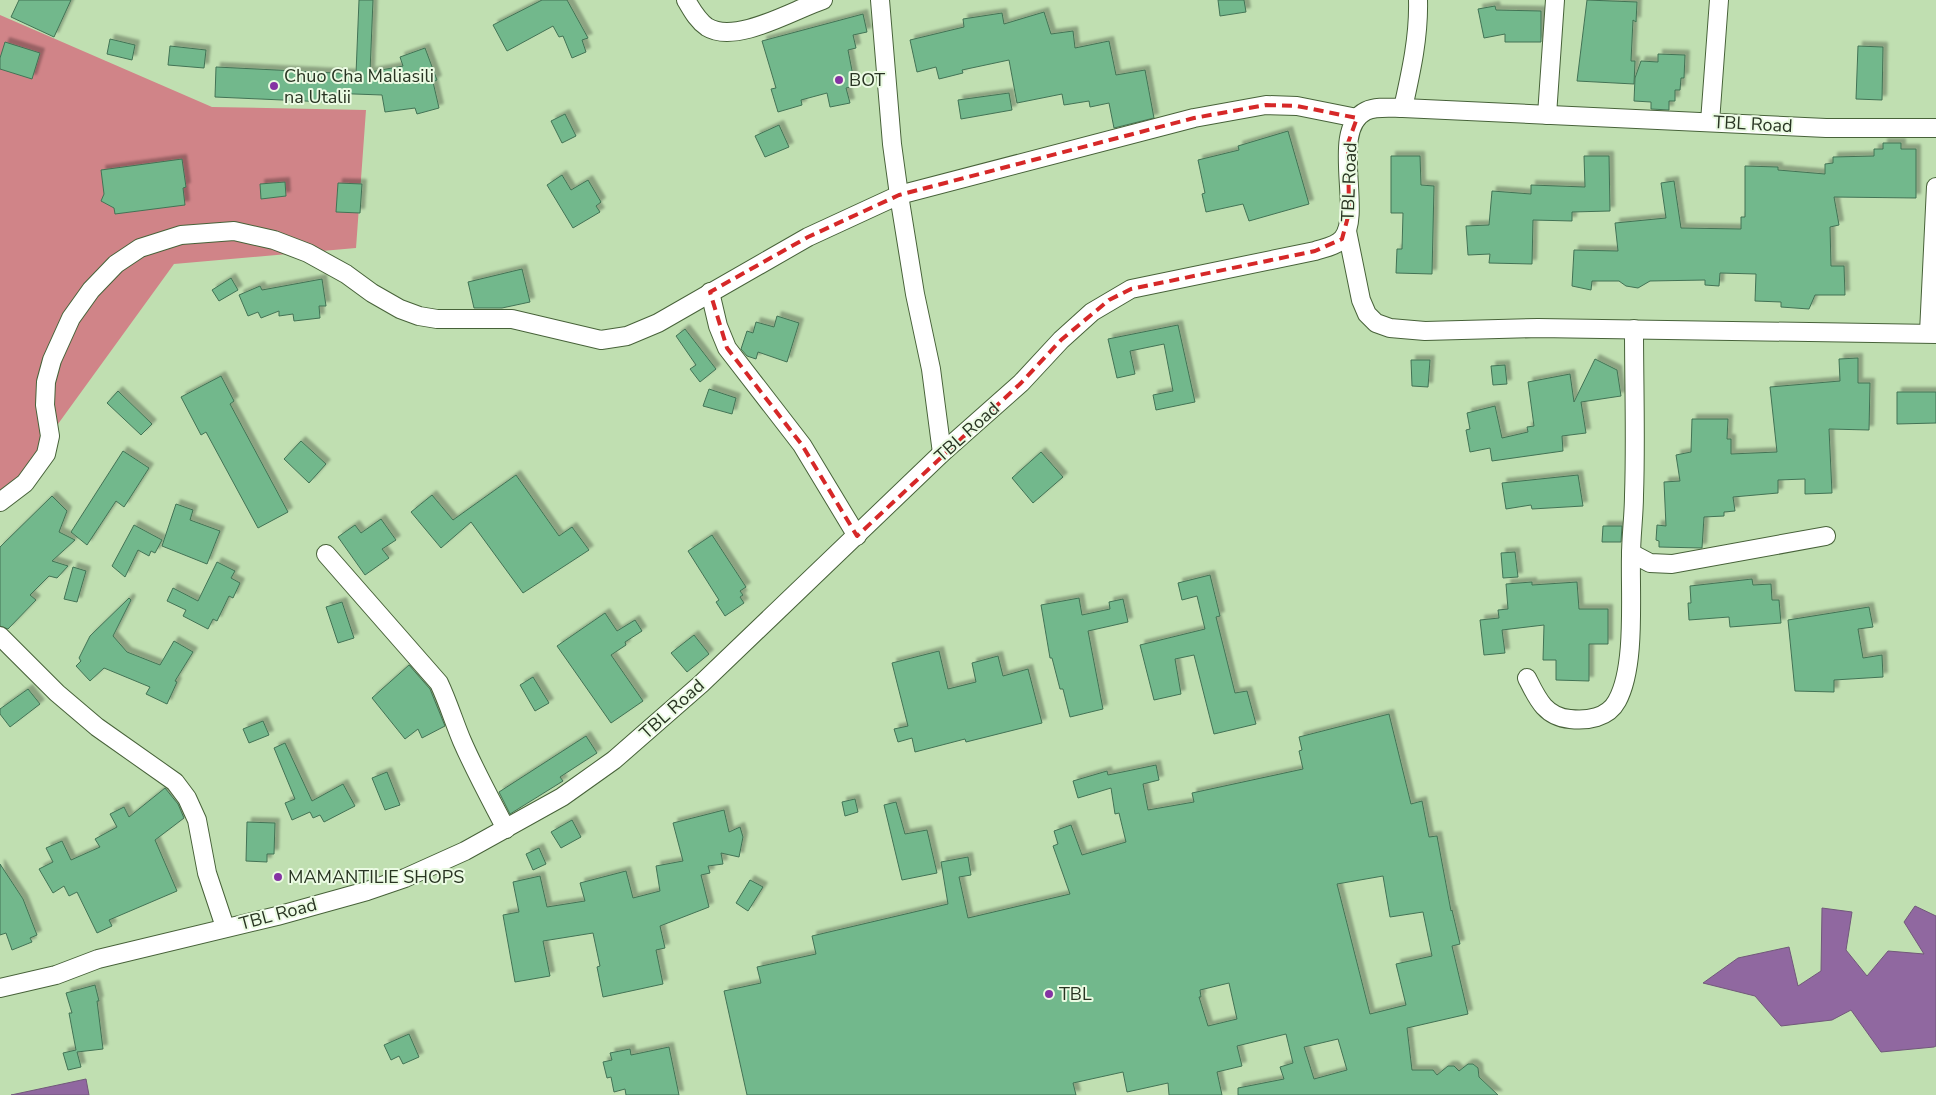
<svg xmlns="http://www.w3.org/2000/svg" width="1936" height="1095" font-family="'Nunito Sans',sans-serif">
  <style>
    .forest { fill: #d08488 }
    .water { fill: #9068a0; stroke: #71587a }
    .building { fill: #72b88c; stroke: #437355; fill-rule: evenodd; filter: url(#shadow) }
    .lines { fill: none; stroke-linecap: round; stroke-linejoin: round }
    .minor-casing { stroke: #476239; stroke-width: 20 }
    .minor { stroke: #fff; stroke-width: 18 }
    .marked { fill: none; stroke: #d62828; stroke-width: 4; stroke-dasharray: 10 6; stroke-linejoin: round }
    .poi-dot { fill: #8533a3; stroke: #ebfbe3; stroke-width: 2 }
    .labels { text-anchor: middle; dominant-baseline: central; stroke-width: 4; stroke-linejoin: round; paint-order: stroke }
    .poi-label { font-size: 18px; fill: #283422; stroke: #ebfbe3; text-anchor: start }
    .street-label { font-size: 18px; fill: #283422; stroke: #ebfbe3 }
  </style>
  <defs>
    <filter id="shadow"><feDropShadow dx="4.5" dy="-4.5" stdDeviation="1" flood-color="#0004"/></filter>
  </defs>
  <rect width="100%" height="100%" fill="#c0dfb1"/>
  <path class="forest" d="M0 15 212 107 366 110 356 248 174 264 0 504Z"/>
  <g class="water">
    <path d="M1915 906 1936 916V1046L1934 1047 1881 1052 1851 1010 1832 1020 1781 1026 1755 996 1703 983 1738 958 1789 947 1798 986 1821 971 1822 908 1852 912 1846 950 1867 976 1888 951 1924 954 1904 922Z"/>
    <path d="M86 1079 89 1095H11Z"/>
  </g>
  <g class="building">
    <path d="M19 0H71L54 37 11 17Z"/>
    <path d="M359 0H373L370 72 403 66 400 57 425 48 437 80 433 82 439 108 417 114 415 108 385 112 382 95 327 93V102L215 97 216 67 356 74Z"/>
    <path d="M542 0H567L588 38 582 40 586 52 572 58 563 36 559 37 553 26 507 51 493 25Z"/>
    <path d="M1218 0H1244L1246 12 1220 16Z"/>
    <path d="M1587 0 1637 2 1636 22 1633 20 1631 61H1635L1634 84 1577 81Z"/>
    <path d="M1495 6 1496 10 1541 11V42H1505V34L1484 38 1478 9Z"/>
    <path d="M1044 12 1051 34 1073 31 1075 48 1109 41 1116 75 1145 70 1154 118 1114 128 1109 103 1090 107 1089 101 1064 105 1062 94 1017 103 1009 60 962 70 963 73 939 79 936 67 917 72 910 40 964 27 963 19 1002 13 1004 24Z"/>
    <path d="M863 14 867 32 853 35 856 48 848 50 855 86 846 88 850 103 830 107 827 93 801 100 802 105 778 112 771 89 776 88 762 41Z"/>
    <path d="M110 39 135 45 132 60 107 54Z"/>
    <path d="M5 42 40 53 32 79 0 69V58Z"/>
    <path d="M170 46 206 50 204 68 168 65Z"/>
    <path d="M1858 46 1883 47 1882 100 1856 99Z"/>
    <path d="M1658 54 1685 55 1684 78H1681L1680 90H1675V101H1669V110L1651 109V102L1634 101 1635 78 1641 61 1658 62Z"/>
    <path d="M1009 93 1012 110 961 119 958 100Z"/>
    <path d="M565 114 576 136 562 143 551 121Z"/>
    <path d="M779 125 789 147 765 157 755 136Z"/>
    <path d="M1288 131 1309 204 1249 221 1243 204 1206 212 1202 194 1205 193 1198 160 1239 150 1238 146Z"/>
    <path d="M1883 143H1901V149H1916V198L1834 197 1839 225 1830 227 1831 266H1844L1845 295H1815L1809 309 1781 307V302L1755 301 1756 274 1720 273 1719 286 1705 285V280L1650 281 1638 288 1626 286 1619 281H1592L1591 290 1572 286 1574 250 1618 251 1615 223 1666 218 1661 183 1674 181 1681 228 1741 229V217H1745V166L1778 167V170L1825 174V164L1833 163V157L1874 156V149H1883Z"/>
    <path d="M1391 156H1420L1421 185 1434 186 1432 274 1396 273 1397 249H1402L1403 213H1391Z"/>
    <path d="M1584 156H1609L1610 211 1572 212V221L1533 220 1532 264 1489 263 1490 254 1468 255 1466 226 1489 225 1492 191 1531 194V185L1585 187Z"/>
    <path d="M182 159 186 187 183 188 185 205 115 214 114 208 101 201 104 194 101 170Z"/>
    <path d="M562 175 571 190 588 180 601 202 596 206 600 212 573 228 547 185Z"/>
    <path d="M285 182 286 196 261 199 260 184Z"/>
    <path d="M338 183 362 184 360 213 336 212Z"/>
    <path d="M522 269 530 302 502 308H474L468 282Z"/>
    <path d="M231 278 238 290 219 301 212 290Z"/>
    <path d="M322 279 326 306H319L320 318 294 321 293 314 279 316V311L261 318 258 312 248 316 239 295 260 286 262 290Z"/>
    <path d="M777 316 799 323 787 362 758 352 756 359 747 356 741 349 747 331 753 333 756 322 774 327Z"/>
    <path d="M1178 325 1195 402 1156 410 1153 395 1173 391 1164 344 1130 351 1135 374 1117 378 1108 339Z"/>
    <path d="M685 329 716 369 700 382 690 369 696 365 676 336Z"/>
    <path d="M1858 358V383H1870L1869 430 1829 429 1832 493 1805 494V479L1778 480V493L1733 497 1735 511 1724 512V516L1704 517 1702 548 1659 547V541L1656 540 1657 525 1666 526 1664 482 1680 481 1676 455 1691 452 1692 419H1728L1727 439H1731V454L1777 452 1770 387 1840 381 1839 359Z"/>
    <path d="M1595 359 1617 370 1621 396 1581 402 1586 433 1562 436 1563 451 1492 461 1490 448 1470 452 1466 430 1470 429 1467 413 1495 406 1502 438 1528 432 1527 427 1534 426 1528 382 1570 374 1574 402Z"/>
    <path d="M1411 360H1430L1428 387 1412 386Z"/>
    <path d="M1505 365 1507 384 1493 385 1491 366Z"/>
    <path d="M221 376 234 401 230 404 288 512 258 528 206 432 201 435 181 397Z"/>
    <path d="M709 389 736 398 732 414 703 406Z"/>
    <path d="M118 391 152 424 141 435 107 403Z"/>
    <path d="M1897 392H1936V423L1897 424Z"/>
    <path d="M301 441 326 464 309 483 284 459Z"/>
    <path d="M123 451 149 468 124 507 116 501 87 545 71 532Z"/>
    <path d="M1041 452 1063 477 1033 503 1012 478Z"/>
    <path d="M516 475 559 536 572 527 589 550 523 593 471 522 441 548 411 512 432 495 453 520Z"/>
    <path d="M1578 475 1583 506 1532 509 1531 505 1506 509 1502 483Z"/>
    <path d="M52 496 67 511 59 532 75 540 52 561 68 566 57 578 49 576 30 595 36 600 8 629 0 626V547Z"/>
    <path d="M176 504 193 510 190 520 220 531 207 564 162 546Z"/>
    <path d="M381 519 396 540 382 549 389 558 365 575 338 537 355 525 361 533Z"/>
    <path d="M134 525 162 540 155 553 151 551 149 556 138 550 125 577 112 566Z"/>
    <path d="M1603 526H1622L1621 542H1602Z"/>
    <path d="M712 535 746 587 740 591 743 595 740 597 744 603 725 616 716 602 719 600 688 551Z"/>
    <path d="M1515 552 1518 577 1503 578 1501 553Z"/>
    <path d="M217 562 235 571 231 578 240 583 233 598 229 596 217 621 213 619 208 629 183 616 186 610 167 601 173 588 198 601Z"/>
    <path d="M73 567 86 571 77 602 64 599Z"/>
    <path d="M1210 575 1220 616 1216 617 1235 693 1247 691 1256 724 1214 734 1194 655 1175 659 1181 694 1154 700 1140 645 1205 629 1197 596 1182 600 1178 583Z"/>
    <path d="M1752 579 1753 585 1771 584 1772 600H1779L1781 623 1730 627 1729 617 1689 620 1688 603H1691L1690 586Z"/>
    <path d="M1532 582V585L1577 582 1579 609H1608V644H1589V681L1556 680V660H1543L1544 625 1502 630 1505 653 1484 655 1480 620 1499 618 1498 610 1508 609 1506 584Z"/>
    <path d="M129 598 131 600 113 636 127 652 160 665 174 641 193 652 175 681 177 682 167 704 146 694 150 687 104 668 90 681 76 666 81 661 79 658 90 636Z"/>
    <path d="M1079 598 1082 615 1110 609 1109 602 1123 599 1128 622 1088 631 1103 709 1070 717 1063 689H1060L1052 658H1050L1041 605Z"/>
    <path d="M342 602 354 638 338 643 326 607Z"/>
    <path d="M1869 607 1873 627 1858 629 1863 658 1882 655 1883 677 1834 680V692L1795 691 1788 620Z"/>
    <path d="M605 613 617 631 635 620 642 631 625 642 626 645 611 655 643 701 611 723 557 646Z"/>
    <path d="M694 635 709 654 687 672 671 653Z"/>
    <path d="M939 651 948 689 976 682 972 663 998 656 1003 676 1028 669 1042 723 966 742 965 739 915 752 912 738 898 742 894 729 908 726 892 663Z"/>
    <path d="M409 665 430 689 445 726 422 738 418 729 405 739 372 698Z"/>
    <path d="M533 677 549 703 535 711 520 685Z"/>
    <path d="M28 689 40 704 10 727 0 714V709Z"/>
    <path d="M1389 714 1411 804 1422 801 1429 837 1437 836 1451 911 1452 910 1460 944 1452 946 1468 1014 1407 1028 1412 1070H1433L1437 1075 1448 1066H1454L1459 1071 1468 1064H1473L1478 1068 1479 1077 1498 1095H1238V1088L1284 1079 1280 1067 1293 1063 1286 1034 1237 1046 1242 1066 1217 1072 1222 1095H1169L1168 1083 1127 1092 1123 1072 1073 1083 1076 1095H747L724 991 761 983 757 967 816 954 812 936 948 904 941 862 968 857 971 875 959 877 968 918 1070 894 1053 846 1058 844 1054 831 1071 825 1082 855 1126 842 1119 813 1115 814 1111 788 1078 798 1073 781 1107 771 1108 775 1156 765 1159 780 1143 784 1148 810 1194 802 1192 793 1303 769 1299 751 1302 750 1299 737ZM1383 876 1390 917 1423 912 1432 956 1396 964 1406 1005 1370 1014 1337 884ZM1229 983 1237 1019 1208 1026 1199 997H1201L1200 990ZM1338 1039 1347 1070 1314 1079 1304 1047Z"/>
    <path d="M263 721 269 735 249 743 243 729Z"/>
    <path d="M586 736 597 753 560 777 563 781 510 814 499 792Z"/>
    <path d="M285 743 312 801 343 784 355 806 324 822 320 815 313 818 310 812 292 820 285 803 295 799 274 748Z"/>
    <path d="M387 772 400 805 385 810 372 778Z"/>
    <path d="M165 788 178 804 184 818 155 840 177 891 109 920 112 926 97 933 77 892 69 896 64 886 53 893 39 869 53 862 46 848 62 841 71 860 100 847 95 839 117 827 110 814 124 807 129 817Z"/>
    <path d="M855 799 858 812 845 816 842 802Z"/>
    <path d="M896 802 905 834 927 830 937 873 902 880 884 805Z"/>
    <path d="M724 810 729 832 740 827 743 837 739 857 721 853 723 864 708 866 710 873 701 875 709 907 660 926 665 948 656 950 663 984 603 997 597 967 600 966 593 933 543 941 550 976 515 982 503 915 519 912 513 882 540 876 547 907 585 901 580 883 626 871 633 898 660 891 656 866 683 861 673 823Z"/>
    <path d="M572 820 581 837 561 848 551 832Z"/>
    <path d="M247 822 275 823 274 854H267V862L246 861Z"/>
    <path d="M539 848 546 864 533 870 526 854Z"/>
    <path d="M0 864 23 899 37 935 30 938 32 942 12 950 6 933 0 935Z"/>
    <path d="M750 880 763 887 748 911 736 903Z"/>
    <path d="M95 985 99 1001H97L103 1049 77 1052 81 1067 68 1070 63 1053 76 1050 69 1013H72L66 993Z"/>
    <path d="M409 1034 419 1057 403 1064 399 1056 391 1060 384 1045Z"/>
    <path d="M669 1047 679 1095H626L625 1089 614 1092 611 1077 607 1078 603 1062 612 1060 610 1053 630 1049 631 1055Z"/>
  </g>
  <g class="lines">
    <g class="minor-casing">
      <g id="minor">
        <path d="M686 0C692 10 697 20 707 27 736 45 795 9 823 0"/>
        <path d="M880 0 892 144 899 195 915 294 931 369 942 453"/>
        <path d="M1403 108C1411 72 1419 37 1418 0"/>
        <path d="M1547 115 1555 0"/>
        <path d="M1710 122 1719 0"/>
        <path d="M1347 231 1361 300 1367 314 1376 323 1390 328 1425 331 1538 328 1936 334"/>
        <path d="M710 292 718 326 727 348 802 445 857 536"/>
        <path d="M1929 333 1936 187"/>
        <path d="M0 502 25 483 46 454 50 436 45 405 46 382 52 360 71 318 91 290 116 264 140 248 181 235 234 231 274 240 308 253 346 274 372 293 400 309 419 316 437 319H512L601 340 627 336 658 323 808 237 899 195 1194 118 1266 105 1297 106 1357 118"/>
        <path d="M1631 553 1650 563 1672 564 1826 536"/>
        <path d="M326 554 439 683C448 702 454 722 462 741 475 771 491 800 506 829"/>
        <path d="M0 636 57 693 97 727 175 782 187 798 197 820 207 873 225 927"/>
        <path d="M1527 678C1537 698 1545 717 1570 719 1587 721 1608 718 1617 701 1636 667 1630 596 1631 556 1631 536 1634 515 1634 495 1636 440 1634 384 1634 329"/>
        <path d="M0 988 56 975 98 959 277 916 367 891 405 878 465 851 562 797 614 760 701 684 942 453 1021 383 1061 340 1092 312 1131 289 1315 251C1324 248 1337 246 1343 238 1363 212 1329 129 1366 111 1376 106 1392 108 1403 108L1826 128H1936"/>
      </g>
    </g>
    <use href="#minor" class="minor"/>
  </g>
  <path class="marked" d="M1266 105 1297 106 1357 118 1348 143 1349 213 1342 239 1315 251 1131 289 1109 300 1061 340 1021 383 857 536 802 445 727 348 710 292 808 237 899 195 1194 118Z"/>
  <g class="poi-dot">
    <circle cx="839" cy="80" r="5"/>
    <circle cx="274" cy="86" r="5"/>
    <circle cx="278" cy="877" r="5"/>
    <circle cx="1049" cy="994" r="5"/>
  </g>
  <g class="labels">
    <g class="poi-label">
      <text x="284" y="76">Chuo Cha Maliasili<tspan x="284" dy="21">na Utalii</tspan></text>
      <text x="849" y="80">BOT</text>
      <text x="288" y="877">MAMANTILIE SHOPS</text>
      <text x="1059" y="994">TBL</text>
    </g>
    <g class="street-label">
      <text transform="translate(1753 124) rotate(3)">TBL Road</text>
      <text transform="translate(1349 182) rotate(-88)">TBL Road</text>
      <text transform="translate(967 432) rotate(-42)">TBL Road</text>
      <text transform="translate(672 709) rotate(-42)">TBL Road</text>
      <text transform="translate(278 914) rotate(-15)">TBL Road</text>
    </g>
  </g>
</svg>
